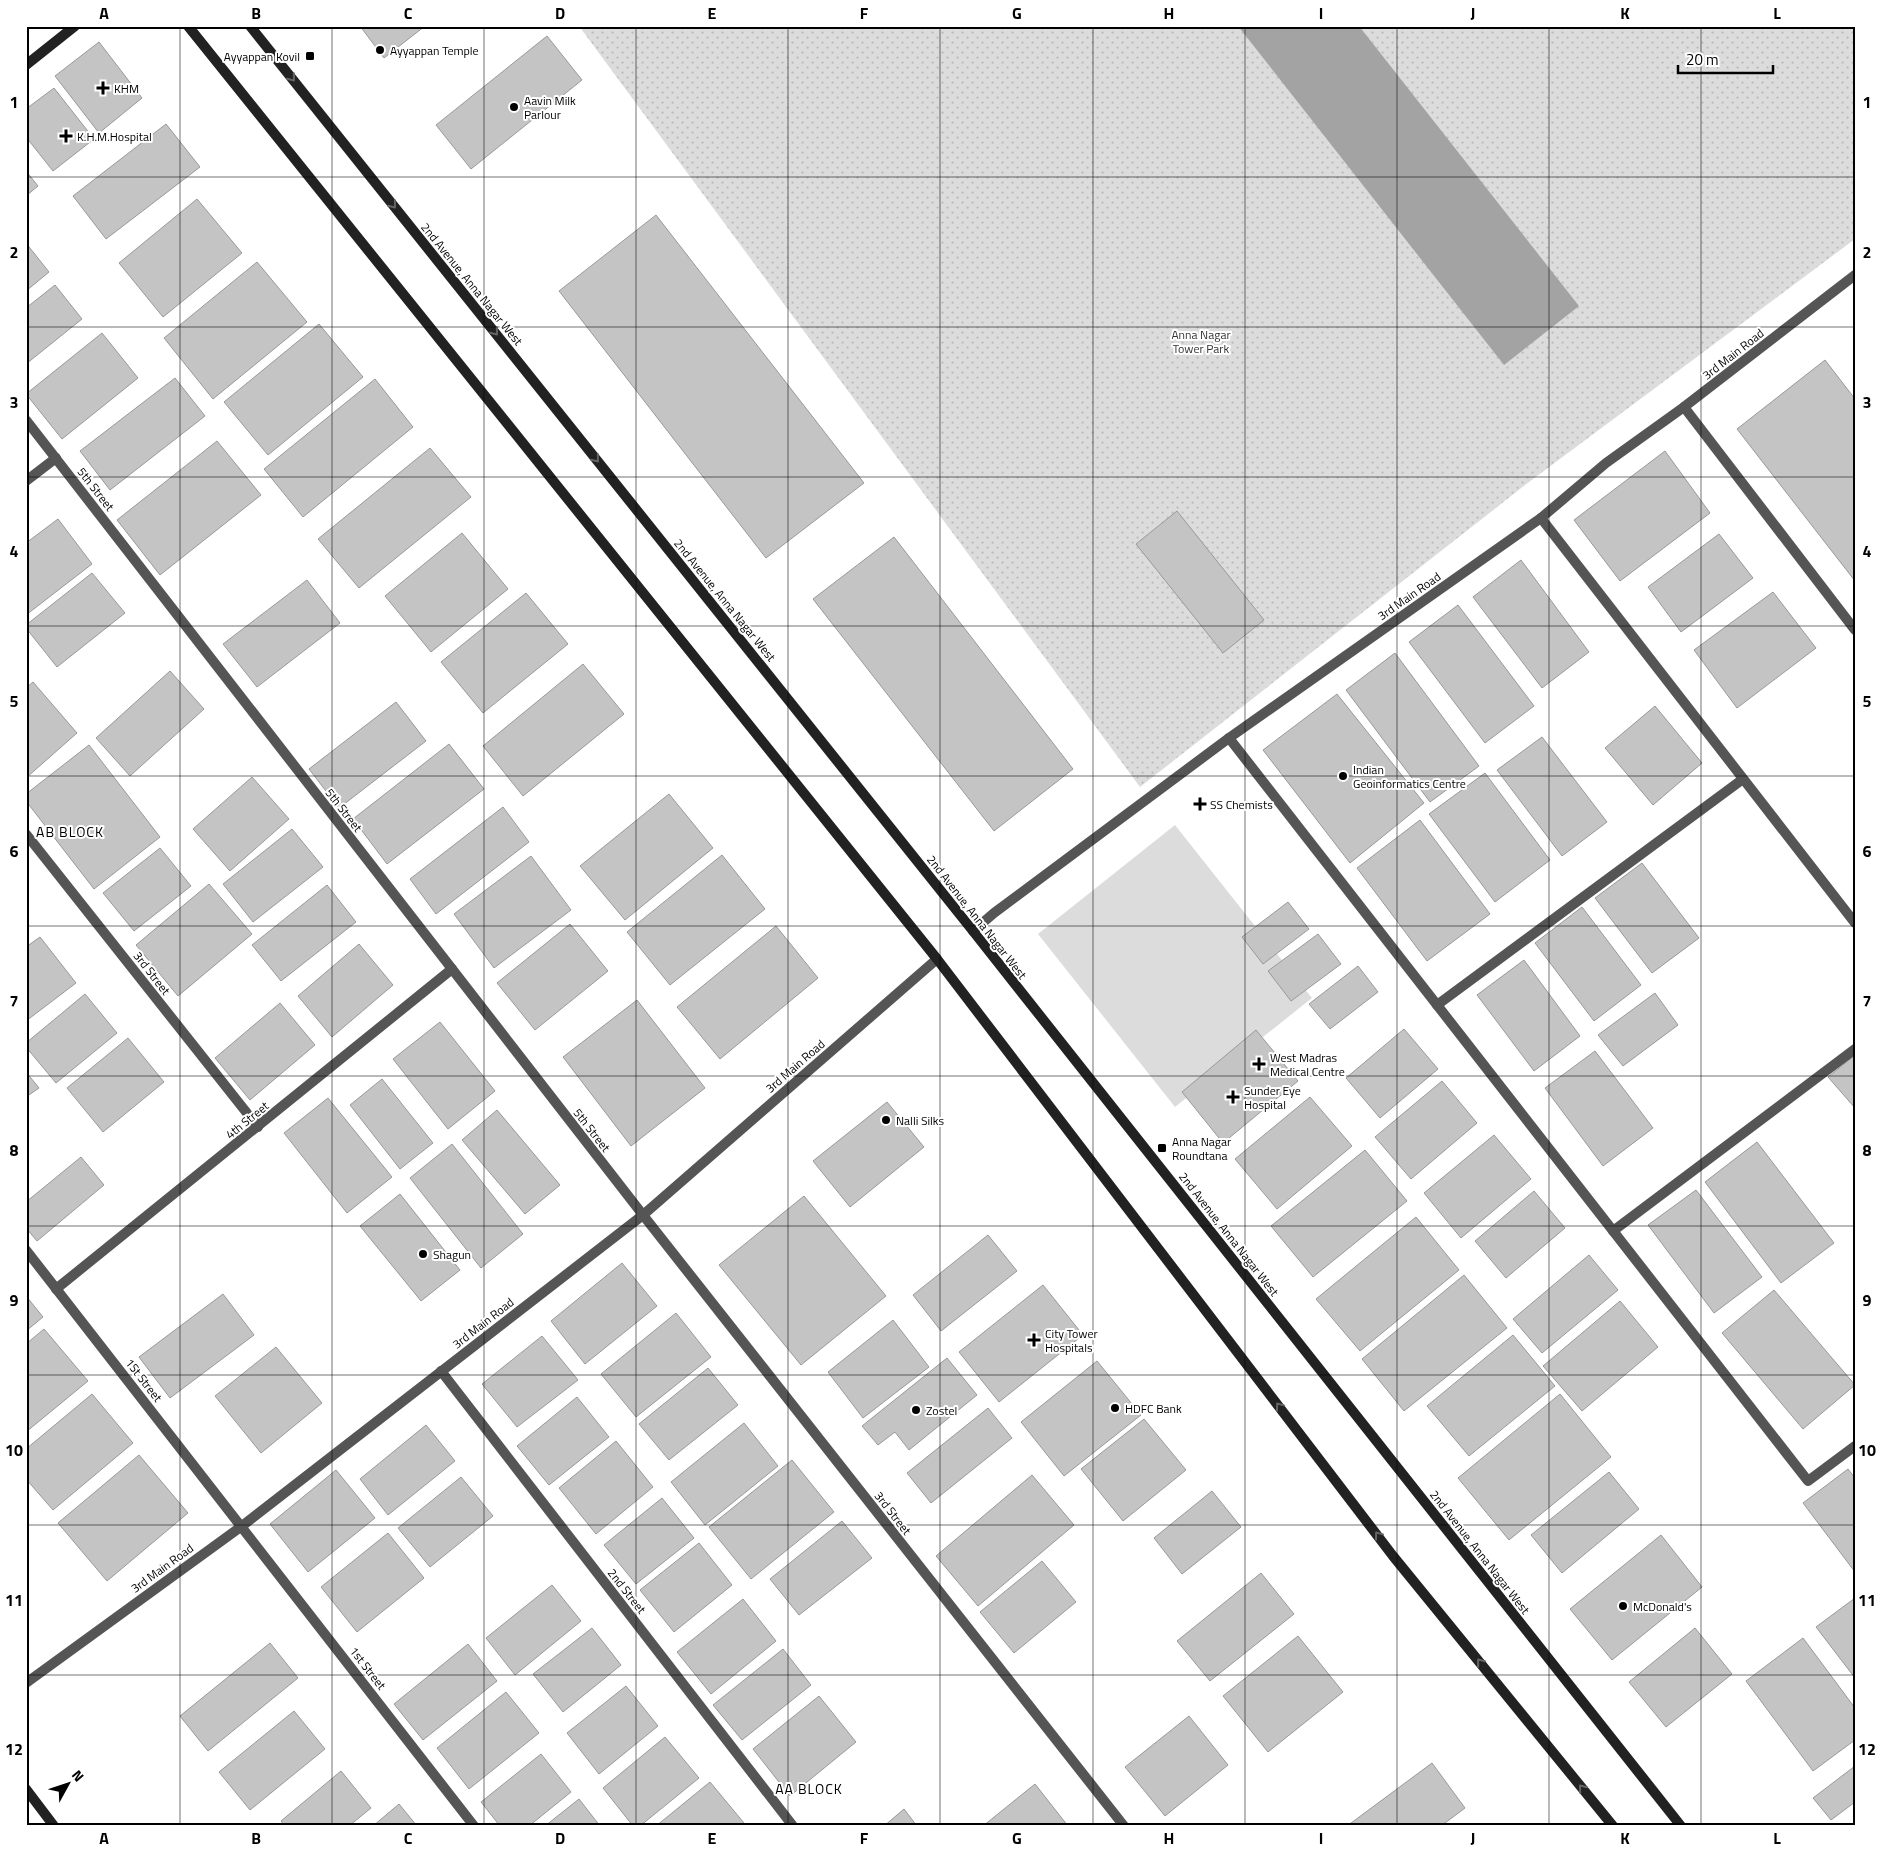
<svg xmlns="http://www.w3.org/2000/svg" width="1881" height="1852" font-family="'Titillium Web',sans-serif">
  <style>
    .grass { fill: url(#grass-dots) }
    .pitch { fill: #dcdcdc }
    .water { fill: #a3a3a3 }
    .building { fill: #c4c4c4; stroke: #999 }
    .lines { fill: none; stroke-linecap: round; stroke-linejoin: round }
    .street { stroke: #555; stroke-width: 10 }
    .secondary { stroke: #222; stroke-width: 10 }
    .oneway { stroke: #646464 }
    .grid { fill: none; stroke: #000; stroke-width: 1; stroke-opacity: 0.55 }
    .poi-dot { fill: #000; stroke: #fff; stroke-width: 2 }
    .labels { text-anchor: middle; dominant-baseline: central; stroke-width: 4; stroke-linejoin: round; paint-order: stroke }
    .poi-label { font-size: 12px; fill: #000; stroke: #fff; text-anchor: start }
    .street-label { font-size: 12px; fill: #000; stroke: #fff }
    .park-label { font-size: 12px; fill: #333; stroke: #fff }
    .neighbourhood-label { font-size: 14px; letter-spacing: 1px; fill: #000; stroke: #fff }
    .neatline { fill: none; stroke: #000; stroke-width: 2 }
    .grid-label { font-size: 16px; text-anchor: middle; font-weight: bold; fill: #000 }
  </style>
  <defs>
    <pattern id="grass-dots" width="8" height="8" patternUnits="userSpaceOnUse" patternTransform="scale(1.25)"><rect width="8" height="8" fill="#dcdcdc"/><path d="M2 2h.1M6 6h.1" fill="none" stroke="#bbb" stroke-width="1.8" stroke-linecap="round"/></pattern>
  </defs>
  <rect width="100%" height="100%" fill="#fff"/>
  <path class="grass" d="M579 26H1855V239L1529 482 1140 787Z"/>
  <path class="pitch" d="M1175 825 1312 998 1175 1107 1038 934Z"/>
  <path class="water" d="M1238 26H1359L1579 306 1504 365Z"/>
  <g class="building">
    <path d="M360 26H425L384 58Z"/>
    <path d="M547 36 582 80 471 169 436 125Z"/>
    <path d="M99 42 142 98 99 133 55 76Z"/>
    <path d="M54 88 94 139 53 171 26 137V109Z"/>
    <path d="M166 124 200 167 106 239 73 196Z"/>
    <path d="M26 171 38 186 26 196Z"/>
    <path d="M197 199 242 253 163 317 119 263Z"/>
    <path d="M656 215 864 483 766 558 559 291Z"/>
    <path d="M26 243 49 272 26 291Z"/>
    <path d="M257 262 307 322 213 399 164 338Z"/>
    <path d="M55 285 82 319 26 364V308Z"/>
    <path d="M319 324 363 377 268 455 224 402Z"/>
    <path d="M102 333 138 378 62 439 26 394Z"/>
    <path d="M1825 360 1855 399V581L1737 429Z"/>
    <path d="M175 378 205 416 110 490 80 451Z"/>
    <path d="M375 379 413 427 303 517 264 469Z"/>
    <path d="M217 441 261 495 160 575 117 520Z"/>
    <path d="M430 448 471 497 359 588 318 539Z"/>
    <path d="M1665 451 1710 513 1620 581 1574 520Z"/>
    <path d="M1177 511 1264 620 1223 653 1136 544Z"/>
    <path d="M58 519 92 564 26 615V543Z"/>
    <path d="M462 533 508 589 431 652 385 596Z"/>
    <path d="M1719 534 1753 578 1681 632 1648 587Z"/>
    <path d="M894 537 1073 769 994 831 813 599Z"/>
    <path d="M1521 560 1589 652 1542 688 1473 597Z"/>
    <path d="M92 573 125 613 57 667 26 628V625Z"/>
    <path d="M307 580 340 623 257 687 223 644Z"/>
    <path d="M1773 592 1816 648 1737 708 1694 650Z"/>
    <path d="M526 593 568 644 483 713 441 662Z"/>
    <path d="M1458 605 1534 706 1485 743 1409 642Z"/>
    <path d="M1395 653 1479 766 1430 802 1346 690Z"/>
    <path d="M583 664 624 714 523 796 483 746Z"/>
    <path d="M170 671 204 709 130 776 96 738Z"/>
    <path d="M33 682 77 733 26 778V688Z"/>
    <path d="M1337 694 1424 803 1350 863 1263 750Z"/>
    <path d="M396 702 426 741 339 808 309 769Z"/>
    <path d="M1655 706 1702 763 1653 805 1605 748Z"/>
    <path d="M1542 737 1607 822 1562 856 1497 770Z"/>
    <path d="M449 744 484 789 387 864 353 819Z"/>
    <path d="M89 745 160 837 94 889 26 801V794Z"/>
    <path d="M1485 773 1550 860 1495 902 1429 814Z"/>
    <path d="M252 777 289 819 230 871 193 829Z"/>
    <path d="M669 794 713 848 625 920 580 866Z"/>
    <path d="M503 807 529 842 436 914 410 879Z"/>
    <path d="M1420 820 1490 914 1427 961 1357 868Z"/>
    <path d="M292 829 323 867 253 922 223 884Z"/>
    <path d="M160 848 191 886 134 931 103 893Z"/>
    <path d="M722 855 765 909 670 985 627 932Z"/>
    <path d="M531 856 571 910 494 968 454 914Z"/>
    <path d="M1642 863 1699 938 1652 973 1595 898Z"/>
    <path d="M209 884 252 934 178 996 136 945Z"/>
    <path d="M327 885 356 922 281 981 252 945Z"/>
    <path d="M1288 902 1309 929 1263 964 1242 937Z"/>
    <path d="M1582 907 1641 985 1594 1021 1535 943Z"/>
    <path d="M570 924 608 971 535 1030 497 983Z"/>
    <path d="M776 926 818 978 720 1059 677 1007Z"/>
    <path d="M1318 934 1341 964 1291 1001 1268 971Z"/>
    <path d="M40 937 76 983 26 1021V947Z"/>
    <path d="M359 944 393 985 332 1037 298 996Z"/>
    <path d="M1524 960 1580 1036 1534 1071 1477 995Z"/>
    <path d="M1358 966 1378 992 1330 1029 1309 1004Z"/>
    <path d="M1655 993 1678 1025 1623 1066 1598 1035Z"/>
    <path d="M85 994 117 1033 56 1083 26 1047V1043Z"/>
    <path d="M637 1000 705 1088 631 1146 563 1057Z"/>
    <path d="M280 1003 315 1045 250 1100 215 1058Z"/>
    <path d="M440 1022 495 1091 448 1129 393 1059Z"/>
    <path d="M1404 1029 1438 1069 1380 1118 1346 1078Z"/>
    <path d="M1256 1030 1298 1081 1223 1143 1182 1092Z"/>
    <path d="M128 1038 164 1082 103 1132 67 1088Z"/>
    <path d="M1595 1051 1653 1128 1603 1166 1545 1088Z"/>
    <path d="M1855 1055V1108L1828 1077Z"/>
    <path d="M26 1072 39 1088 26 1097Z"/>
    <path d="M382 1079 433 1143 400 1169 350 1105Z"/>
    <path d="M1442 1081 1477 1123 1411 1179 1375 1137Z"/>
    <path d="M1310 1097 1352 1146 1277 1209 1235 1159Z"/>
    <path d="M328 1098 392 1177 347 1213 284 1133Z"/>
    <path d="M887 1102 924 1147 850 1207 813 1161Z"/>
    <path d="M497 1110 560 1185 525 1214 462 1140Z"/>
    <path d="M1494 1135 1531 1179 1461 1238 1424 1193Z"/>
    <path d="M1757 1142 1834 1243 1781 1283 1705 1182Z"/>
    <path d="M452 1144 523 1234 481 1268 410 1178Z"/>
    <path d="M1365 1150 1407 1201 1313 1277 1271 1226Z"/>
    <path d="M81 1157 104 1185 37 1241 26 1228V1202Z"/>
    <path d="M1696 1190 1762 1277 1714 1313 1648 1225Z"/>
    <path d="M1534 1191 1565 1228 1506 1278 1475 1241Z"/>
    <path d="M400 1194 460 1270 421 1301 360 1226Z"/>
    <path d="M804 1196 886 1296 801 1365 719 1265Z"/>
    <path d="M1416 1217 1459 1270 1360 1351 1316 1299Z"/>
    <path d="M988 1235 1017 1271 941 1331 913 1295Z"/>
    <path d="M1589 1255 1618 1290 1542 1353 1513 1319Z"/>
    <path d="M622 1263 657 1306 585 1364 551 1321Z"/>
    <path d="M1464 1275 1507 1328 1404 1411 1362 1359Z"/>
    <path d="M1043 1285 1083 1335 999 1402 959 1352Z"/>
    <path d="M1774 1290 1855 1385 1803 1429 1722 1333Z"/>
    <path d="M223 1294 254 1335 170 1398 139 1357Z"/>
    <path d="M26 1296 43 1317 26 1331Z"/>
    <path d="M1620 1301 1658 1347 1582 1411 1543 1366Z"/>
    <path d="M676 1313 711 1357 636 1417 601 1374Z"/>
    <path d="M893 1320 929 1367 863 1418 828 1372Z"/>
    <path d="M44 1329 88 1381 26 1432V1344Z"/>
    <path d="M1513 1335 1555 1386 1469 1456 1427 1406Z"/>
    <path d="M542 1336 578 1380 517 1427 482 1384Z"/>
    <path d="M276 1347 322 1403 261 1453 215 1396Z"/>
    <path d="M947 1358 977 1395 909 1450 895 1432 878 1445 862 1426Z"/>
    <path d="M1097 1361 1141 1415 1064 1476 1021 1422Z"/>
    <path d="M708 1368 738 1405 669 1460 639 1424Z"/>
    <path d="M92 1394 133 1443 53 1510 26 1479V1449Z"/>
    <path d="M1560 1394 1611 1457 1509 1540 1458 1478Z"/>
    <path d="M577 1397 609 1437 549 1485 517 1446Z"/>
    <path d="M988 1408 1012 1438 931 1503 907 1473Z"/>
    <path d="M1144 1419 1186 1470 1123 1521 1081 1469Z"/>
    <path d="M744 1423 778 1466 705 1525 671 1482Z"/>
    <path d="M426 1425 455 1461 388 1515 360 1479Z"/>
    <path d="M616 1441 653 1487 596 1534 559 1488Z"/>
    <path d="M139 1455 188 1513 107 1581 58 1523Z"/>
    <path d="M792 1460 834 1512 751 1579 709 1527Z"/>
    <path d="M1848 1469 1855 1478V1572L1803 1503Z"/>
    <path d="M336 1470 375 1518 308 1572 270 1524Z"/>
    <path d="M1609 1472 1639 1509 1562 1573 1531 1535Z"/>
    <path d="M1032 1475 1074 1525 978 1606 936 1556Z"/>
    <path d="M461 1477 493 1516 430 1567 398 1528Z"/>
    <path d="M1212 1491 1241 1527 1182 1574 1154 1538Z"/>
    <path d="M662 1498 694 1538 636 1584 604 1545Z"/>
    <path d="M842 1521 872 1558 799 1615 770 1579Z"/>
    <path d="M388 1533 424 1578 357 1632 321 1587Z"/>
    <path d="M1661 1535 1702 1587 1612 1660 1570 1609Z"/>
    <path d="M699 1543 732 1585 674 1632 640 1590Z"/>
    <path d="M1042 1561 1076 1602 1014 1653 980 1612Z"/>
    <path d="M1261 1573 1294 1614 1210 1681 1177 1641Z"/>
    <path d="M552 1585 581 1621 515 1675 486 1638Z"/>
    <path d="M1855 1598V1678L1816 1627Z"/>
    <path d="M743 1599 776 1641 711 1694 677 1652Z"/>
    <path d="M592 1628 621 1665 563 1712 533 1674Z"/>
    <path d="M1695 1628 1732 1674 1666 1727 1629 1682Z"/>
    <path d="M1298 1636 1343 1692 1268 1752 1223 1696Z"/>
    <path d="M1803 1638 1855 1708V1740L1813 1771 1746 1681Z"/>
    <path d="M270 1643 298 1678 208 1751 180 1716Z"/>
    <path d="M468 1644 497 1681 423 1740 394 1704Z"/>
    <path d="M783 1649 811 1685 742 1740 713 1705Z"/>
    <path d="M626 1686 658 1726 599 1774 567 1733Z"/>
    <path d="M506 1692 539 1733 469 1789 437 1748Z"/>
    <path d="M819 1696 856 1742 790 1796 753 1749Z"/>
    <path d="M294 1711 325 1749 250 1810 219 1772Z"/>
    <path d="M1189 1716 1228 1765 1165 1816 1125 1767Z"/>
    <path d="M665 1737 699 1778 640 1826H633L603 1788Z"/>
    <path d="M541 1754 571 1792 529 1826H500L481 1802Z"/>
    <path d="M1432 1763 1465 1808 1441 1826H1347Z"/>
    <path d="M1855 1766V1802L1831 1820 1813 1798Z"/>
    <path d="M341 1771 371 1808 349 1826H285L281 1821Z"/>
    <path d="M710 1782 744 1823 741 1826H656Z"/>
    <path d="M1035 1784 1068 1826H983Z"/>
    <path d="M579 1799 600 1826H545Z"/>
    <path d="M399 1804 417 1826H373Z"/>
    <path d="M904 1809 917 1826H884Z"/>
  </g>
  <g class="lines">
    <g class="street">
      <path d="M1684 407 1855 630"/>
      <path d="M26 420 643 1215 1124 1826"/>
      <path d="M26 481 56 458"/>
      <path d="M1541 518 1855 923"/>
      <path d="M1229 738 1808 1481 1855 1446"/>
      <path d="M26 834 258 1127"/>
      <path d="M973 931 994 913 1229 738 1541 518 1606 463 1684 407 1855 275"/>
      <path d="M1437 1005 1743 779"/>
      <path d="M1613 1231 1855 1049"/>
      <path d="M26 1250 474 1826"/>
      <path d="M56 1289 452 969"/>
      <path d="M441 1371 793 1826"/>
      <path d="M26 1683 242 1526 643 1215 937 959"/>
    </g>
    <g class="secondary">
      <path d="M188 26 937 959 1393 1556 1613 1826"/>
      <path d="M250 26 973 931 1681 1826"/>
      <path d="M26 65 75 26"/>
      <path d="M26 1789 54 1826"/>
    </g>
  </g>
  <defs><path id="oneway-chevron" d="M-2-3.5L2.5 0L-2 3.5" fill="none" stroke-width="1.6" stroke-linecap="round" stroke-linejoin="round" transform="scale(1.25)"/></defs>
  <g class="oneway">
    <use href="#oneway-chevron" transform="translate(292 78) rotate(51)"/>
    <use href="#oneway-chevron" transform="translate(393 205) rotate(51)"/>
    <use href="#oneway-chevron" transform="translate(495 332) rotate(51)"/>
    <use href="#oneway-chevron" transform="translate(596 459) rotate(51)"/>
    <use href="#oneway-chevron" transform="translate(1279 1406) rotate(-127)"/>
    <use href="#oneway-chevron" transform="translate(1378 1535) rotate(-127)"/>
    <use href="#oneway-chevron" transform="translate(1480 1662) rotate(-129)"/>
    <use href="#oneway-chevron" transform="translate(1582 1788) rotate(-129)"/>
  </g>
  <path class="grid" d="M180 26V1826M332 26V1826M484 26V1826M636 26V1826M788 26V1826M940 26V1826M1093 26V1826M1245 26V1826M1397 26V1826M1549 26V1826M1701 26V1826M26 177H1855M26 327H1855M26 477H1855M26 626H1855M26 776H1855M26 926H1855M26 1076H1855M26 1226H1855M26 1375H1855M26 1525H1855M26 1675H1855"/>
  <g class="poi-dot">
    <circle cx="380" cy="50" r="5"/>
    <rect x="305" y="51" width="10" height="10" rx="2.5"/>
    <path d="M100.5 80.5h5v5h5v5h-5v5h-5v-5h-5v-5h5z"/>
    <circle cx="514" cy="107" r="5"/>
    <path d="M63.5 128.5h5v5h5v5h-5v5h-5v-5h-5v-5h5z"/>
    <circle cx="1343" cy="776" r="5"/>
    <path d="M1197.5 796.5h5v5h5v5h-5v5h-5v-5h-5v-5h5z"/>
    <path d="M1256.5 1056.5h5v5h5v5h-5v5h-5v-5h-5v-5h5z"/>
    <path d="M1230.5 1089.5h5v5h5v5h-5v5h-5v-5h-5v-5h5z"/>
    <circle cx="886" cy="1120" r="5"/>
    <rect x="1157" y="1143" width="10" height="10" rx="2.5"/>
    <circle cx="423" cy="1254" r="5"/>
    <path d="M1031.5 1332.5h5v5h5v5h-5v5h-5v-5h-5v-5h5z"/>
    <circle cx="1115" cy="1408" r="5"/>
    <circle cx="916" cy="1410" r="5"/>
    <circle cx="1623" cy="1606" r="5"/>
  </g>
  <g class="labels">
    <g class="poi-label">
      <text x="390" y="50">Ayyappan Temple</text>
      <text x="300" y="56" text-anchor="end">Ayyappan Kovil</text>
      <text x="114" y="88">KHM</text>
      <text x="524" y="100">Aavin Milk<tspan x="524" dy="14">Parlour</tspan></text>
      <text x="77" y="136">K.H.M.Hospital</text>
      <text x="1353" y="769">Indian<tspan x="1353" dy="14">Geoinformatics Centre</tspan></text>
      <text x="1210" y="804">SS Chemists</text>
      <text x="1270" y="1057">West Madras<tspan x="1270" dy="14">Medical Centre</tspan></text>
      <text x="1244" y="1090">Sunder Eye<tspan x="1244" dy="14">Hospital</tspan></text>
      <text x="896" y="1120">Nalli Silks</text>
      <text x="1172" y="1141">Anna Nagar<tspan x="1172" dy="14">Roundtana</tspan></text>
      <text x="433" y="1254">Shagun</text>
      <text x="1045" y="1333">City Tower<tspan x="1045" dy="14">Hospitals</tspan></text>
      <text x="1125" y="1408">HDFC Bank</text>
      <text x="926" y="1410">Zostel</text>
      <text x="1633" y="1606">McDonald's</text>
    </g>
    <g class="street-label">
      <text transform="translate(472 284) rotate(51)">2nd Avenue, Anna Nagar West</text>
      <text transform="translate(1733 354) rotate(-38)">3rd Main Road</text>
      <text transform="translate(96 489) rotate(52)">5th Street</text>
      <text transform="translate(1409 596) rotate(-35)">3rd Main Road</text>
      <text transform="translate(725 600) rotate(51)">2nd Avenue, Anna Nagar West</text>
      <text transform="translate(344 810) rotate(52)">5th Street</text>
      <text transform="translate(977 917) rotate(52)">2nd Avenue, Anna Nagar West</text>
      <text transform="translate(152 973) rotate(52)">3rd Street</text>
      <text transform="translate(795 1066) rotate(-41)">3rd Main Road</text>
      <text transform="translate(247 1120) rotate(-39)">4th Street</text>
      <text transform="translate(592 1130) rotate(52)">5th Street</text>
      <text transform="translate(1229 1234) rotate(52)">2nd Avenue, Anna Nagar West</text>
      <text transform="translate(483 1323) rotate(-38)">3rd Main Road</text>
      <text transform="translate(144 1380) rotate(52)">1St Street</text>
      <text transform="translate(893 1513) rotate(52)">3rd Street</text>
      <text transform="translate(1480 1552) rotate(52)">2nd Avenue, Anna Nagar West</text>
      <text transform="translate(162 1568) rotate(-36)">3rd Main Road</text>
      <text transform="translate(627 1591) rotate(52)">2nd Street</text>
      <text transform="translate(368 1668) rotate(52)">1st Street</text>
    </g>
    <g class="park-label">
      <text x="1201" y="334">Anna Nagar<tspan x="1201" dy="14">Tower Park</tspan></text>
    </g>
    <g class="neighbourhood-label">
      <text x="70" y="831">AB BLOCK</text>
      <text x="809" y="1788">AA BLOCK</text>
    </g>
  </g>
  <rect width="1881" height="1852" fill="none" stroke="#ffffff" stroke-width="55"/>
  <g transform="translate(68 1784) rotate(50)" stroke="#ffffff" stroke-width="4" paint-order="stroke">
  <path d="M0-4L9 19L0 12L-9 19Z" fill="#000000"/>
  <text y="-8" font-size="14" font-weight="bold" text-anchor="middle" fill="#000000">N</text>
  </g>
  <path d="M1678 65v8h95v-8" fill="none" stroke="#000000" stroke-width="2.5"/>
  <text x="1686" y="65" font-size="15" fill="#000000" stroke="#ffffff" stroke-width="4" paint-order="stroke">20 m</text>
  <rect x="28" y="28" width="1826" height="1796" class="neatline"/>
  <g class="grid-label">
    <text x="104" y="19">A</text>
    <text x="256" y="19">B</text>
    <text x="408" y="19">C</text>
    <text x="560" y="19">D</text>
    <text x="712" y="19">E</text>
    <text x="864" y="19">F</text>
    <text x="1017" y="19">G</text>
    <text x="1169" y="19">H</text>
    <text x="1321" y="19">I</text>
    <text x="1473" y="19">J</text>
    <text x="1625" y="19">K</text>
    <text x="1777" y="19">L</text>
    <text x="14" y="108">1</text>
    <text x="1867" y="108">1</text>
    <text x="14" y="258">2</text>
    <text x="1867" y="258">2</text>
    <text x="14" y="408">3</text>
    <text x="1867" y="408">3</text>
    <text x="14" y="557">4</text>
    <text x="1867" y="557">4</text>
    <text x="14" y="707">5</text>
    <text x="1867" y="707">5</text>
    <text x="14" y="857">6</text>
    <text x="1867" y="857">6</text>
    <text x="14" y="1007">7</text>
    <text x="1867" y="1007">7</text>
    <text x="14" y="1156">8</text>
    <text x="1867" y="1156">8</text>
    <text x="14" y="1306">9</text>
    <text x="1867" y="1306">9</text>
    <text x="14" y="1456">10</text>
    <text x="1867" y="1456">10</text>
    <text x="14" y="1606">11</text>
    <text x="1867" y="1606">11</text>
    <text x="14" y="1755">12</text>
    <text x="1867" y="1755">12</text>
    <text x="104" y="1844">A</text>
    <text x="256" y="1844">B</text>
    <text x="408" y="1844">C</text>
    <text x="560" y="1844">D</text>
    <text x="712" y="1844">E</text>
    <text x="864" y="1844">F</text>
    <text x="1017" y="1844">G</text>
    <text x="1169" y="1844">H</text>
    <text x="1321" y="1844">I</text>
    <text x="1473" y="1844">J</text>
    <text x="1625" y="1844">K</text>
    <text x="1777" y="1844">L</text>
  </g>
</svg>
